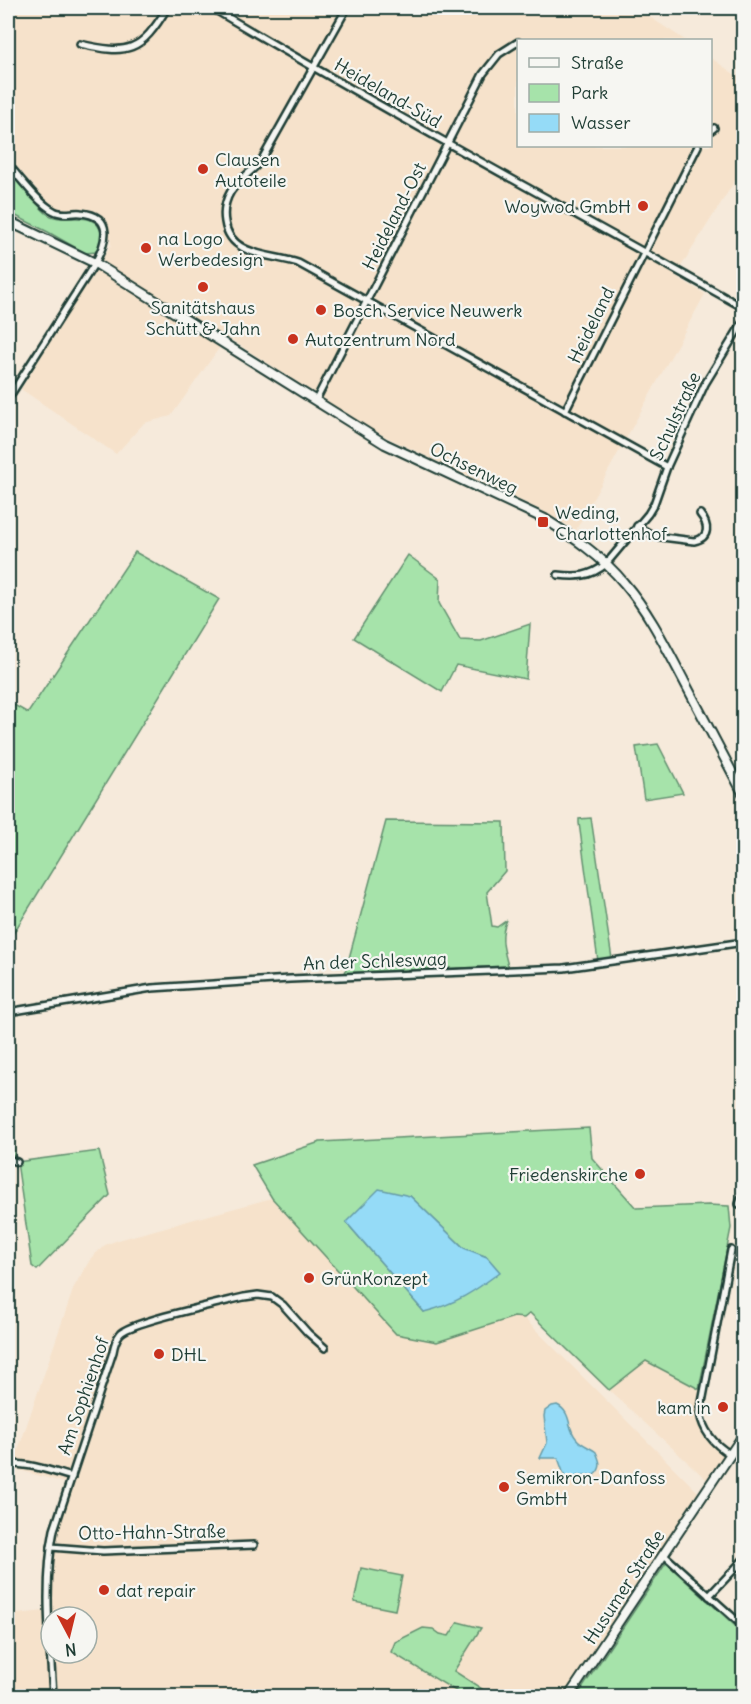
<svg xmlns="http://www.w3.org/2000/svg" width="751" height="1704" font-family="Delius,sans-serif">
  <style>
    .built { fill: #f6e2cb; fill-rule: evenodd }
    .green { fill: #a6e3aa; stroke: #62906f; stroke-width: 1.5; fill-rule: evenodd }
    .water { fill: #95dbf7; stroke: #669ca9; stroke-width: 1.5 }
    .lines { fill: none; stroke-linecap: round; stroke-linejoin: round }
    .street-casing { stroke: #1f3d34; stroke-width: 10 }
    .secondary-casing { stroke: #1f3d34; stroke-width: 12 }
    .street { stroke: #f6f6f2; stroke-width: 5 }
    .secondary { stroke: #f6f6f2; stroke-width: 8 }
    .poi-dot { fill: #c8321e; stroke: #f6f6f2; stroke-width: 2 }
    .labels { text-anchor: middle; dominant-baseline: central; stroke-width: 4.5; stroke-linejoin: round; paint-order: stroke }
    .street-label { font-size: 18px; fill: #1f3d34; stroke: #f6f6f2 }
    .poi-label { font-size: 18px; fill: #1f3d34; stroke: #f6f6f2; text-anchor: start }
  </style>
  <rect width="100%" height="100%" fill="#f6eadb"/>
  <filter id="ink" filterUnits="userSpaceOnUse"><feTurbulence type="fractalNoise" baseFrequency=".0167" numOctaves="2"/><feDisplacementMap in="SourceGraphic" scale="12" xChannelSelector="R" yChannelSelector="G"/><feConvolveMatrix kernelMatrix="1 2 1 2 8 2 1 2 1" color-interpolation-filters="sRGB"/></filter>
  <g filter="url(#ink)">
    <g class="built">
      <path d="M8 8H636L685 40H518V146H710L711 58 743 80V168L675 276 705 294 576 530 541 510 374 431 227 337 171 416 144 423 116 454 21 389 111 245 109 227 97 212 83 208 58 209 50 204 8 157Z"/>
      <path d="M272 1198 396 1334 514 1317 524 1318 698 1492 563 1696H8V1615L45 1611V1564L49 1531 65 1483 12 1468 74 1287 91 1258 105 1245 118 1240ZM51 1617H87V1653H51Z"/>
      <path d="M646 1361 699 1389 695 1418 709 1441 725 1456 707 1480 609 1390Z"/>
    </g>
    <g class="green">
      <path d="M8 172C15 180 23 187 30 195 35 201 40 208 46 213 63 227 95 205 102 235 103 242 101 246 97 252L85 253 48 232 8 212Z"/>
      <path d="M135 552 219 599 8 942V704L9 702 28 713Z"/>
      <path d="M408 555 440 579 439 603 460 640 481 641 530 624 526 679 456 665 442 692 354 638Z"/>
      <path d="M658 744 683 793 644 799 636 747Z"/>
      <path d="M591 818 612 959 598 961 579 823V819Z"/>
      <path d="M386 821 504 822 505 871 487 892 492 926 497 927 507 920C499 936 504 950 508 966L345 973Z"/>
      <path d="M8 1108 15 1159 8 1157Z"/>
      <path d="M589 1128 592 1158 636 1208 708 1205 729 1206 731 1228 699 1389 646 1361 609 1390 530 1313 524 1318 514 1317 437 1342 396 1334 272 1198 252 1165 320 1142ZM410 1196 464 1248 487 1257 424 1312 346 1222Z"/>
      <path d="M99 1151 110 1195 37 1270 32 1266 17 1162Z"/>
      <path d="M666 1563 743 1633V1696H577Z"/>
      <path d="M361 1568 402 1576 395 1610 354 1602Z"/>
      <path d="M458 1622 481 1628 454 1671 493 1696H464L391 1652 395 1642 423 1628 433 1629 440 1634 449 1636Z"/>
    </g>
    <g class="water">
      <path d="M379 1189 410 1196 464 1248 487 1257 500 1272C475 1291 456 1304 424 1312L346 1222Z"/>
      <path d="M557 1405C572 1412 567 1428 576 1438 581 1445 590 1447 596 1452 600 1461 603 1468 594 1475H578L573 1479 566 1480 558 1458H540L547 1443 544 1416 545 1411 552 1406Z"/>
    </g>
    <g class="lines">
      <g class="street-casing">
        <g id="street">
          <path d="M212 8C387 112 566 208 744 308"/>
          <path d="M347 8 261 161C252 171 239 180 231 191 225 201 223 211 225 222 230 257 272 254 298 263L667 467"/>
          <path d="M80 44C128 55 141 52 167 8"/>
          <path d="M710 131 714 128"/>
          <path d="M8 164C19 177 39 204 54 211 62 216 72 212 81 213 115 216 106 243 95 263L8 399"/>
          <path d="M316 400 483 74 499 54 518 42"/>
          <path d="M565 411 698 146"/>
          <path d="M637 526 654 536 694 541C710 538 709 525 700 514"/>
          <path d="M558 575C577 577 590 577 606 564L648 514 654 504 667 467 705 384 744 320"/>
          <path d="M8 1012 152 988 290 979 564 968 744 942"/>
          <path d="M8 1159 17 1162"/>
          <path d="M744 1192 739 1204 744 1206"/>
          <path d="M730 1454C715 1445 703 1431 700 1413L731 1250"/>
          <path d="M8 1464C29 1463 51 1471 72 1477"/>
          <path d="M51 1547 103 1551 254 1545"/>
          <path d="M663 1554 744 1627"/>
          <path d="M709 1596 744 1559"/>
          <path d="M53 1696C50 1642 43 1584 54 1530L113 1352C114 1346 116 1339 120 1334 129 1322 224 1302 244 1297L258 1295 272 1297 283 1305 308 1333 325 1348"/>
        </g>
      </g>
      <g class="secondary-casing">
        <g id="secondary">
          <path d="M8 221 95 263 385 444 545 519C573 537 603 557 624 583 649 612 666 647 684 681 704 719 724 757 744 795"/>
          <path d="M569 1696 744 1434"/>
        </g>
      </g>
      <use href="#street" class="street"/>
      <use href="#secondary" class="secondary"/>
    </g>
  </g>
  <g class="poi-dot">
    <circle cx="203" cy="169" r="6"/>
    <circle cx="643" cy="206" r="6"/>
    <circle cx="146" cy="248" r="6"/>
    <circle cx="203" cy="287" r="6"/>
    <circle cx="321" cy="310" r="6"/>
    <circle cx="293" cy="339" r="6"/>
    <rect x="537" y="516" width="12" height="12" rx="3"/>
    <circle cx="640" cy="1174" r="6"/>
    <circle cx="309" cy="1278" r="6"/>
    <circle cx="159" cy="1354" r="6"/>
    <circle cx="723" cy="1407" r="6"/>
    <circle cx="504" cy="1487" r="6"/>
    <circle cx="104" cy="1590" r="6"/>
  </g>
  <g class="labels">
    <g class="street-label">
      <text transform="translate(388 93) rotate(30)">Heideland-Süd</text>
      <text transform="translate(394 216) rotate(-63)">Heideland-Ost</text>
      <text transform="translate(591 325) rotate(-64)">Heideland</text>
      <text transform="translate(675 416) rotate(-65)">Schulstraße</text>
      <text transform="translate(474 468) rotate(26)">Ochsenweg</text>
      <text transform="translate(375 961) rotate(-2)">An der Schleswag</text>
      <text transform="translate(83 1396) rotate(-71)">Am Sophienhof</text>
      <text transform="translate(152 1532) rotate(-1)">Otto-Hahn-Straße</text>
      <text transform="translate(624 1587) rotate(-57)">Husumer Straße</text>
    </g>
    <g class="poi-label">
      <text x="215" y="159">Clausen<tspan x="215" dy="21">Autoteile</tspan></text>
      <text x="631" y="206" text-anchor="end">Woywod GmbH</text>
      <text x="158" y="238">na Logo<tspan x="158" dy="21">Werbedesign</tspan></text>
      <text x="203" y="307" text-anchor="middle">Sanitätshaus<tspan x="203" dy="21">Schütt &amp; Jahn</tspan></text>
      <text x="333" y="310">Bosch Service Neuwerk</text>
      <text x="305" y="339">Autozentrum Nord</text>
      <text x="555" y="512">Weding,<tspan x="555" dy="21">Charlottenhof</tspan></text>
      <text x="628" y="1174" text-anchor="end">Friedenskirche</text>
      <text x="321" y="1278">GrünKonzept</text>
      <text x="171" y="1354">DHL</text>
      <text x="711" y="1407" text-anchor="end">kam in</text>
      <text x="516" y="1477">Semikron-Danfoss<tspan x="516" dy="21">GmbH</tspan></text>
      <text x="116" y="1590">dat repair</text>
    </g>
  </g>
  <rect width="751" height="1704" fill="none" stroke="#f6f6f2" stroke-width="30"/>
  <rect x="15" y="15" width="721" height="1674" fill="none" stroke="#1f3d34" stroke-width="2" filter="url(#ink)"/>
  <rect x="517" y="39" width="195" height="108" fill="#f6f6f2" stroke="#a0aca6" stroke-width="1.5"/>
  <rect x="529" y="58" width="30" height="9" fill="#f6f6f2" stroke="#a0aca6" stroke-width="1.5"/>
  <text x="571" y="69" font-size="18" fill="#1f3d34">Straße</text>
  <rect x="529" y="84" width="30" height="18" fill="#a6e3aa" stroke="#a0aca6" stroke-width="1.5"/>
  <text x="571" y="99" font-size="18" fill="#1f3d34">Park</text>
  <rect x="529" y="114" width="30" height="18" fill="#95dbf7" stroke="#a0aca6" stroke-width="1.5"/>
  <text x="571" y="129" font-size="18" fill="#1f3d34">Wasser</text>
  <g transform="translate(69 1635) rotate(173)"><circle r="28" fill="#f6f6f2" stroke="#a0aca6" stroke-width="1.5"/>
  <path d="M0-4.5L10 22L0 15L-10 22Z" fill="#c8321e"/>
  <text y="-9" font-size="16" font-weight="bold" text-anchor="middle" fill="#1f3d34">N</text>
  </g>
</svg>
